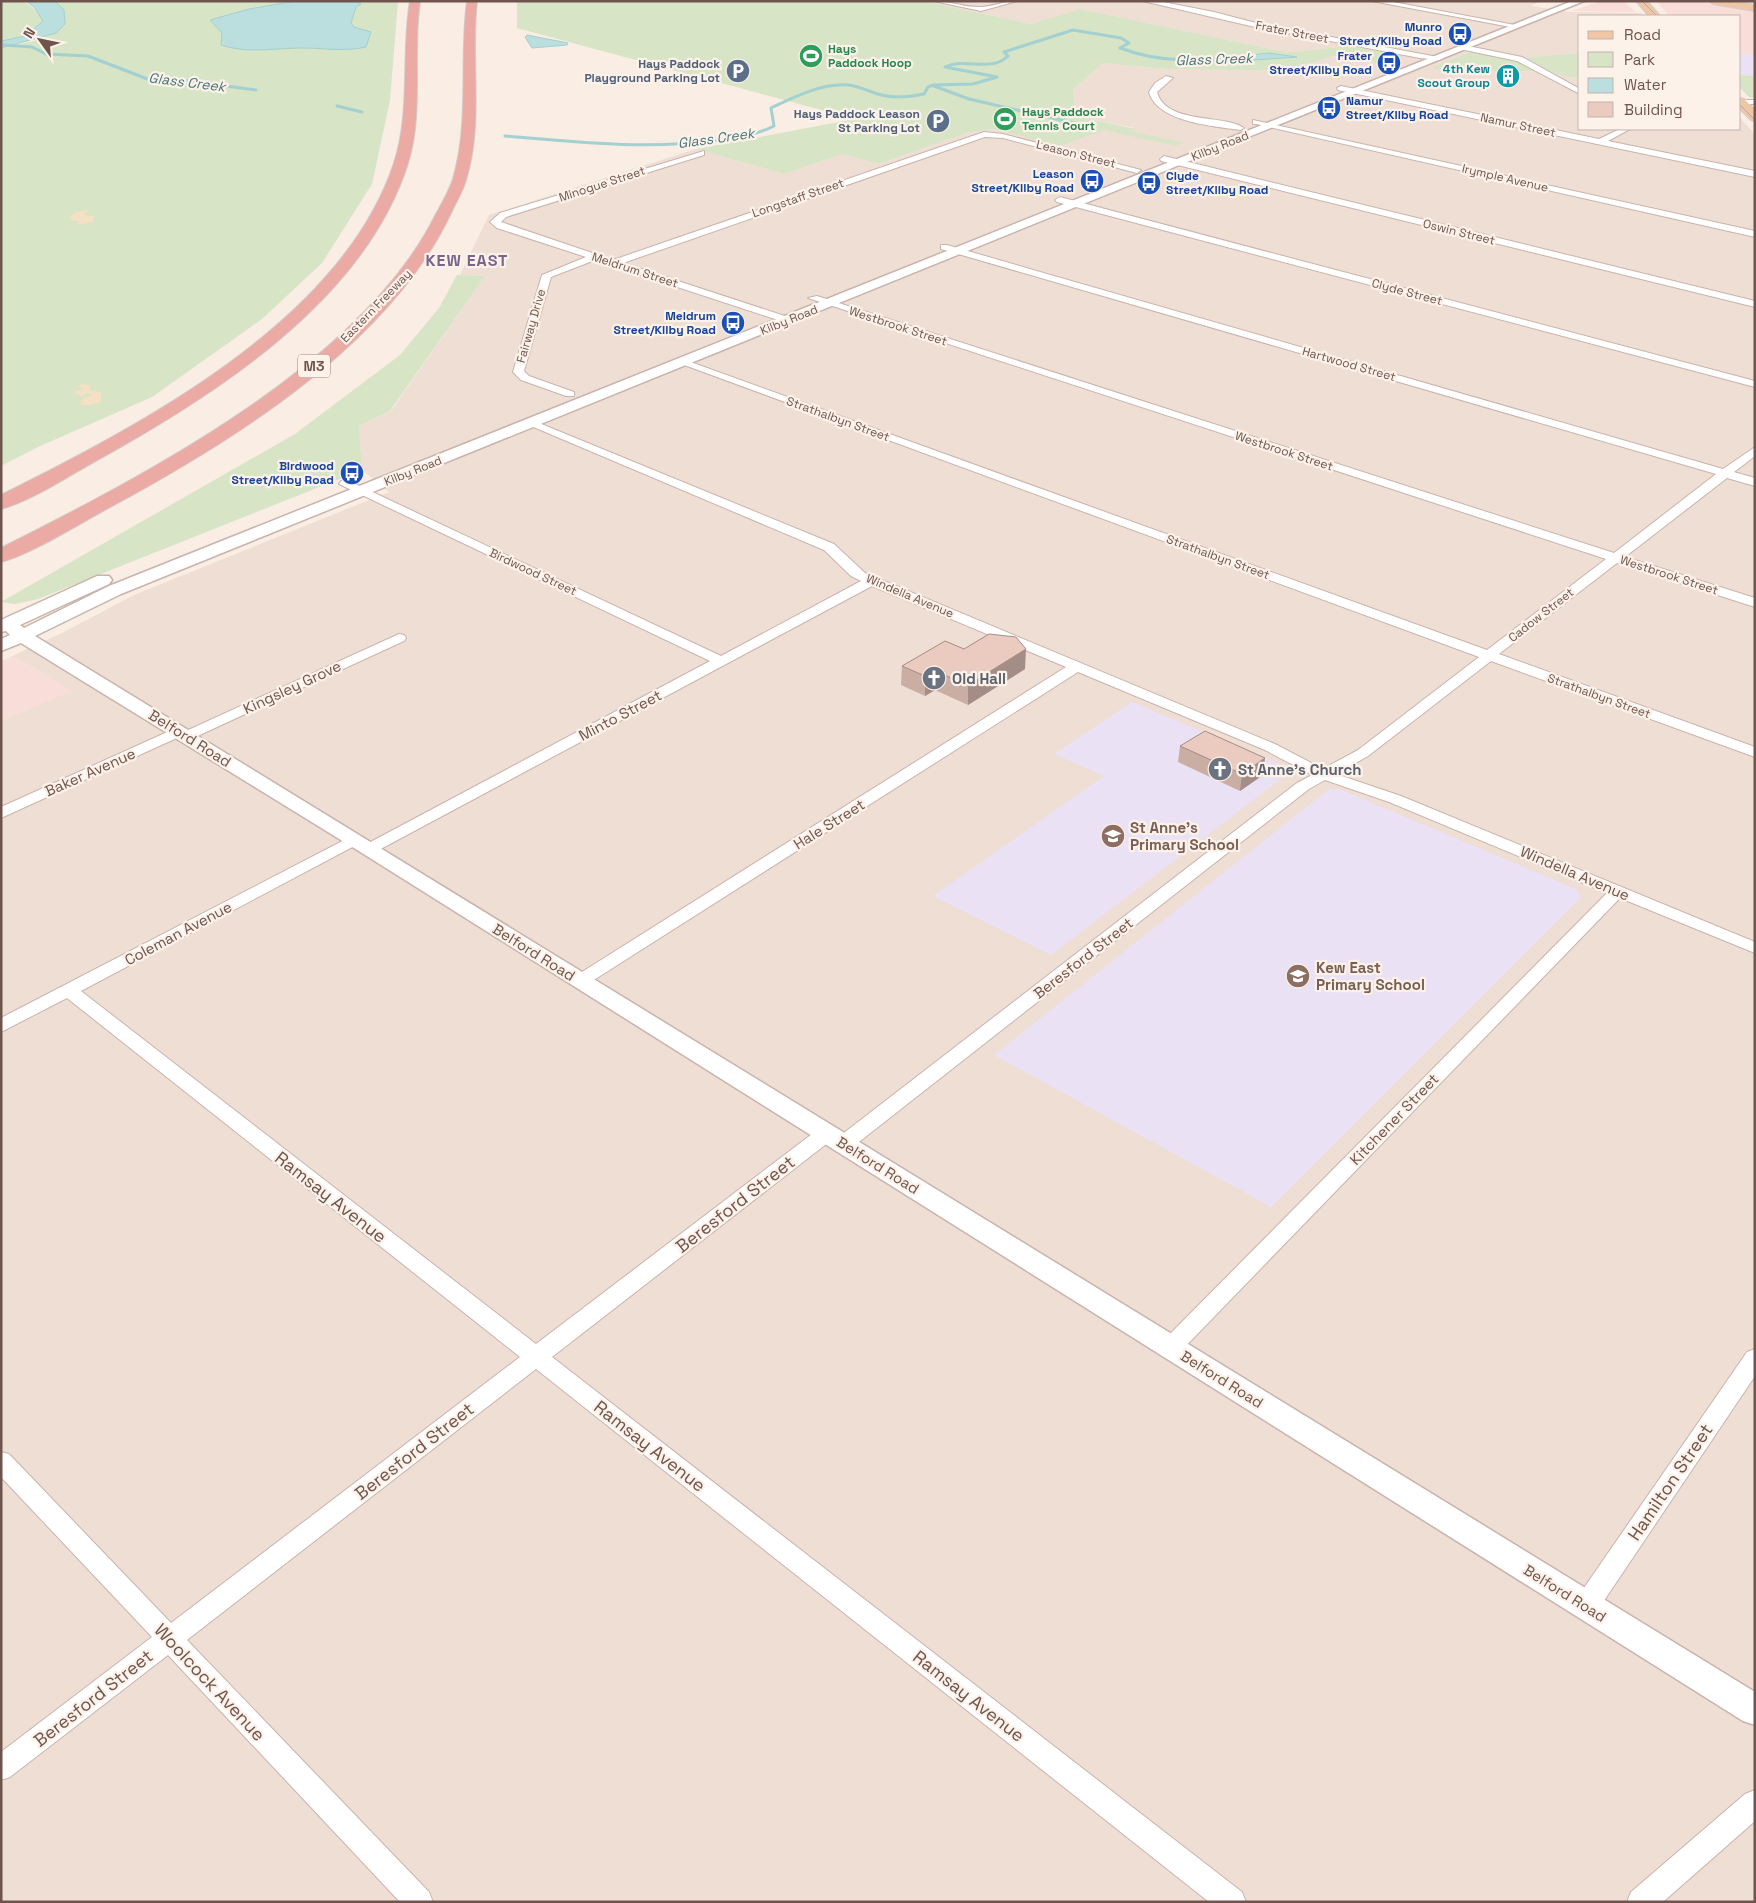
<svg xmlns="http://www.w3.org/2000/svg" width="1756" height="1903" font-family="'Space Grotesk',sans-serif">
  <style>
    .residential { fill: #efded4 }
    .commercial { fill: #f8ddd9 }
    .education { fill: #eae1f5 }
    .green { fill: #d7e4c5 }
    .sand { fill: #f4e1c3 }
    .water { fill: #bbdfdf; stroke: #a3d0d0 }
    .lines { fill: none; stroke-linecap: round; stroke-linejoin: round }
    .stream { stroke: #a3d0d0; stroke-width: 3 }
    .minor-casing { stroke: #c8b4ac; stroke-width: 2 }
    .tertiary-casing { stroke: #c8b4ac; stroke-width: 3 }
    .primary-casing { stroke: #d4ccca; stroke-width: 2 }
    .motorway-casing { stroke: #d4ccca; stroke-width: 2 }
    .minor { fill: #fff; fill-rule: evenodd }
    .tertiary { fill: #fff; fill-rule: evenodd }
    .primary { fill: #efc7a5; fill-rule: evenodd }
    .motorway { fill: #ebaaa3; fill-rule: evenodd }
    .tram { stroke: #afa5c0; stroke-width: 1 }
    .wall { fill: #caaea4 }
    .shaded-wall { fill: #a48d86 }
    .building { fill: #ebcabf; stroke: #a48d86 }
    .labels { text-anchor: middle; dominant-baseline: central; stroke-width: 4.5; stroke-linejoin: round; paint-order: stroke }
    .far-transit-label { font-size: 12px; font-weight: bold; fill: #164399; stroke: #fcf2ea; text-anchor: end }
    .far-street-label { font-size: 12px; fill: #6e544d; stroke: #fcf2ea }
    .far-leisure-label { font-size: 12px; font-weight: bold; fill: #27864d; stroke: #fcf2ea; text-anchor: start }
    .far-service-label { font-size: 12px; font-weight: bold; fill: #4e5e75; stroke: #fcf2ea; text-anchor: end }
    .far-culture-label { font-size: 12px; font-weight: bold; fill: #0d838f; stroke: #fcf2ea; text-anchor: end }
    .far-water-label { font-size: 14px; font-style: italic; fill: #477778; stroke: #fcf2ea }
    .shield { fill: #fcf2ea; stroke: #99837c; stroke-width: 1 }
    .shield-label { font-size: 14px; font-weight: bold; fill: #6e544d }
    .worship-label { font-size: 15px; font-weight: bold; fill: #5b616d; stroke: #fcf2ea; text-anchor: start }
    .street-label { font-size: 15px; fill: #6e544d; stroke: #fcf2ea }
    .education-label { font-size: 15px; font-weight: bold; fill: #785e54; stroke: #fcf2ea; text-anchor: start }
    .far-district-label { font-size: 16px; font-weight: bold; letter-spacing: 1px; fill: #78668a; stroke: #fcf2ea }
    .near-street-label { font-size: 18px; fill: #6e544d; stroke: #fcf2ea }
  </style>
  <rect width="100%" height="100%" fill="#f9ede4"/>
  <path class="residential" d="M923 1H1541L1531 6 1570 12 1642 13 1644 16H1580V53L1509 59 1470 52 1432 68 1452 72 1551 71 1562 76 1580 78V129H1740V118L1755 134V1902H1V721L71 691 18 658 6 659 62 633 134 595 389 492 362 470 359 426 391 411 485 276 460 275 489 215 696 149 784 174 842 154 878 164 970 132 994 129 1060 146 1104 129 1175 146 1183 143 1129 131 1135 128 1076 116 1073 89 1103 63 1167 69 1285 71 1334 56 1382 64 1401 56 1348 46 1295 52 1280 51 1080 9 1031 24Z"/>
  <g class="commercial">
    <path d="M1601 1H1624L1635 12 1572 11Z"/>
    <path d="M1656 1H1693L1755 11V55L1740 54V16H1670Z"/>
    <path d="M18 658 72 691 1 721V660Z"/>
  </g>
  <g class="education">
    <path d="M1740 54 1755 55V76L1740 75Z"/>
    <path d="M1132 702 1289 768 1290 772 1051 955 933 896 1104 776 1054 754Z"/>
    <path d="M1329 789H1339L1576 889 1581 897 1271 1207 994 1055Z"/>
  </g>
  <g class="green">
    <path d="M1 1C27 1 28 0 43 21L26 36 1 41Z"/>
    <path d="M55 1H398L390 100 372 184 322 263 262 319 152 397 38 447 1 466V48L34 41 65 24 64 10Z"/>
    <path d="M517 1H923L1031 24 1080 9 1280 51 1295 52 1348 46 1402 56 1382 64 1334 56 1285 71 1167 69 1103 63 1073 89 1076 116 1136 129 1130 131 1184 143 1175 146 1104 130 1060 146 994 129 970 132 878 164 842 154 784 174 696 149 855 119 517 28Z"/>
    <path d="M1470 52 1509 59 1580 53V78L1562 76 1551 71 1452 72 1431 68Z"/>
    <path d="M1740 75 1755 76V98L1749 97 1740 88Z"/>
    <path d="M457 275 485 276 390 411 359 426 362 470 38 599 15 604 1 602 295 434 400 355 439 308Z"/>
  </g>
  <g class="sand">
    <path d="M86 210 88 211 83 215 94 216 93 222 77 225 80 221H73L70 217 76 212Z"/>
    <path d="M82 384 91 385 89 390 101 392V402L92 405H80L81 399 92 395 87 393 82 396 75 394V391L85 389 77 386Z"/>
  </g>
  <g class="water">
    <path d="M26 1H55L64 10 65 24 56 33 1 48V41L26 36 43 21 34 7Z"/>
    <path d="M296 1H355L361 4 356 7 351 23 354 27 371 32 366 47C344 52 325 48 303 48 275 48 248 54 221 45L222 33 210 20 249 9Z"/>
    <path d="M527 35 568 43 567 45 532 48 525 37Z"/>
    <path d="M1269 53 1297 57 1241 61 1234 57Z"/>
  </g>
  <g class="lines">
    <g class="stream">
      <path d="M4 45 32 47 46 54 88 56 150 80 189 81 256 90"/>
      <path d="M934 86 969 99 1091 127"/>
      <path d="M337 106 362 112"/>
      <path d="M505 136C576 142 648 150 719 140 739 137 756 135 774 126L771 108C794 97 822 83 848 85 859 86 868 91 878 94 893 99 909 97 924 94L928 87 933 85 973 84 997 77 945 67C965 57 991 73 1008 56L1004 52 1073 30 1121 38 1129 43 1120 48C1162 64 1202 61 1246 57"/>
    </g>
    <g class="minor-casing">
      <g id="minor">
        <path d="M934 1C950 1 966 8 982 7 994 6 1005 1 1017 1L981 11Z"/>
        <path d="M1143 1H1158L1214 12 1256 23 1443 58 1439 60 1420 58 1255 27Z"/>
        <path d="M1372 1H1388L1520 26 1516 28Z"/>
        <path d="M1463 45 1522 57 1580 89V94L1517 61 1460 49 1459 47Z"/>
        <path d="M1166 76 1173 78 1157 92C1166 125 1225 114 1244 128L1240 130C1213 126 1157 122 1149 92L1155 83Z"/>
        <path d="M1341 86 1599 139 1620 129H1630L1608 141 1755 171V177L1338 90 1337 88Z"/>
        <rect x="1740" y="100" width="15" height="4"/>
        <path d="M1253 120 1755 231V237L1256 124H1253Z"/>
        <path d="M984 132 1003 134 1141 170 1137 173 1003 138 985 137 623 263 791 318V322L787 323 595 260 551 277 524 371 529 376 574 392V396H566L521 380 513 372 542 275 586 257 497 228 490 222 500 213 704 151V155L506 217 501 222 613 260Z"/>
        <path d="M1164 156 1755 301V307L1161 161 1160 159Z"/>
        <path d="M1060 197 1755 381V387L1057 202 1055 200Z"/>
        <path d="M941 245H947L1723 469 1755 447V456L1734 472 1755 478V486L1727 478 1625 557 1755 598V607L1617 563 1499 654 1755 747V757L1491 661 1368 756 1336 774 1401 796 1755 942V953L1620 898 1179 1353 1171 1355 1163 1353 1160 1347 1163 1341 1607 893 1389 802 1325 780 1309 789 850 1149 843 1151 836 1149 833 1144 836 1139 1297 783 1312 775 1265 750 1078 672 586 985H574L571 981 574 977 1066 667 872 586 375 852H363L361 849 363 846 710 661 339 484 341 481H349L721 656 861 581 851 576 824 550 524 423 526 421H534L834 544 865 573 1275 744 1323 769 1358 750 1479 657 676 362 677 360H685L1487 650 1606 559 808 298 817 296 1614 553 1716 474 941 249Z"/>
        <path d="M399 634 404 635 406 638 404 641 191 739 186 741 179 737 1 818V807L174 729 179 727 186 731Z"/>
        <path d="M354 835 362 840 360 843 81 991 536 1344 820 1128 827 1126 834 1128 837 1133 834 1138 552 1357 1242 1892 1246 1902H1209L536 1369 187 1640 429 1892 433 1902H400L168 1655 10 1777 1 1780V1752L152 1637 1 1477V1452L9 1454 171 1623 520 1357 67 998 1 1032V1018Z"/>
        <path d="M1755 1349V1376L1595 1614 1586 1617 1577 1614 1574 1606 1577 1598 1747 1352Z"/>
        <path d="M1755 1790V1821L1663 1902H1627L1631 1892 1745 1794Z"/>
      </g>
    </g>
    <g class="tertiary-casing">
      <path id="tertiary" d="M1572 1H1584L121 594 35 636 1755 1692V1725L1743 1721 362 853 21 643 1 651V639L10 635 6 631 1 632V620L97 576H109L112 580 109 584 20 625 24 628 109 586Z"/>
    </g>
    <g class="primary-casing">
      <g id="primary">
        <path d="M1636 1H1647L1660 16H1649Z"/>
        <path d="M1708 1H1734L1755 5V11L1713 4Z"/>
        <path d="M1740 98 1744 99 1755 110V121L1751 120 1740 109Z"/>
      </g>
    </g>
    <g class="motorway-casing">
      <g id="motorway">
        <path d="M410 1H420C412 54 424 112 408 163 365 301 212 397 92 463 67 477 29 502 1 509V495C141 425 342 321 394 163 411 112 401 54 410 1Z"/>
        <path d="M467 1H477C470 60 484 122 466 180 463 191 456 202 451 213 388 347 228 444 101 512 74 527 29 555 1 562V548C146 475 362 364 436 214 442 203 449 191 453 179 470 121 459 61 467 1Z"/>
      </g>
    </g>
    <use href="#minor" class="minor"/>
    <use href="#tertiary" class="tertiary"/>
    <use href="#primary" class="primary"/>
    <use href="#motorway" class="motorway"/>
    <g class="tram">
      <path d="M1642 1 1657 16"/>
      <path d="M1740 105 1755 120"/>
    </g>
  </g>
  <g class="wall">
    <path d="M964 649 1025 669 968 705 935 690 925 696 901 685 902 666Z"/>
    <path d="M1180 746 1263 775 1240 791 1178 762Z"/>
  </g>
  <g class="shaded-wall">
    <path d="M1026 649 1025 669 968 705V685Z"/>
    <path d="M935 671V690L925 696V676Z"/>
    <path d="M1265 758 1263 775 1240 791 1242 774Z"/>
  </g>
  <g class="building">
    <path d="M989 634 1016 637 1026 649 968 685 935 671 925 676 902 666 945 641 964 649Z"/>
    <path d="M1205 731 1265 758 1242 774 1180 746Z"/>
  </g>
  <defs>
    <g id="bus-disc" transform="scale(1.25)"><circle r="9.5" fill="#1a4fb4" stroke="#fcf2ea"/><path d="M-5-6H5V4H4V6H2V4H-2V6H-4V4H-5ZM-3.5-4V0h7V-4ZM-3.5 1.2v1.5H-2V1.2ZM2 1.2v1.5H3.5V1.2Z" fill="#fff"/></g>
    <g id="stadium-disc" transform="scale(1.25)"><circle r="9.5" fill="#2e9e5b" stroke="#fcf2ea"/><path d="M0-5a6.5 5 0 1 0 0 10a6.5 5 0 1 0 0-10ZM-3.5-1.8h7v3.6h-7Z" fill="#fff"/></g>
    <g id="parking-disc" transform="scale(1.25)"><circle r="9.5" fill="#5c6f8a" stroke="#fcf2ea"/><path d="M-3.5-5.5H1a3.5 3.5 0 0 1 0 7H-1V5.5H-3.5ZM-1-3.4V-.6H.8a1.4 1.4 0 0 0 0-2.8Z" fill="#fff"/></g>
    <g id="building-disc" transform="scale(1.25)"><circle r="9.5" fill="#0f9aa8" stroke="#fcf2ea"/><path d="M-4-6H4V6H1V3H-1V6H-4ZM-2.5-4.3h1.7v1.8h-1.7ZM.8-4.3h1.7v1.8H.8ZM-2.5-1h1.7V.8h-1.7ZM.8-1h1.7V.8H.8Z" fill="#fff"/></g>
    <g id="church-disc" transform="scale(1.25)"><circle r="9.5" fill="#6b7280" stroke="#fcf2ea"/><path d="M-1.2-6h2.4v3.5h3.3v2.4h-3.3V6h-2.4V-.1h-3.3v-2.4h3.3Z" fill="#fff"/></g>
    <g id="school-disc" transform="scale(1.25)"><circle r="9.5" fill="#8d6e63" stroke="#fcf2ea"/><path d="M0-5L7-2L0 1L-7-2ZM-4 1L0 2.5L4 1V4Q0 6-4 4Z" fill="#fff"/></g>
  </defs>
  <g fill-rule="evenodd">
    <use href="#bus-disc" x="1460" y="34"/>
    <use href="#stadium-disc" x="811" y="56"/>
    <use href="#bus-disc" x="1389" y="63"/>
    <use href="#parking-disc" x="738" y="71"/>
    <use href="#building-disc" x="1508" y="76"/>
    <use href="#bus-disc" x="1329" y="108"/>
    <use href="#stadium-disc" x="1005" y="119"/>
    <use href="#parking-disc" x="938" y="121"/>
    <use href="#bus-disc" x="1092" y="181"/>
    <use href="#bus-disc" x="1149" y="183"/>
    <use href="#bus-disc" x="733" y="323"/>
    <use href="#bus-disc" x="352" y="473"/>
    <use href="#church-disc" x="934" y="678"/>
    <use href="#church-disc" x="1220" y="769"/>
    <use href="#school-disc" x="1113" y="836"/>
    <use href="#school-disc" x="1298" y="976"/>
  </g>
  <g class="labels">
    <g class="far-transit-label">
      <text x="1442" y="27">Munro<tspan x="1442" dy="14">Street/Kilby Road</tspan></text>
      <text x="1372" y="56">Frater<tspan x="1372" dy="14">Street/Kilby Road</tspan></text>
      <text x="1346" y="101" text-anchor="start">Namur<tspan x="1346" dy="14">Street/Kilby Road</tspan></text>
      <text x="1074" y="174">Leason<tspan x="1074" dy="14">Street/Kilby Road</tspan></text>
      <text x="1166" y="176" text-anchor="start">Clyde<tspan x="1166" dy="14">Street/Kilby Road</tspan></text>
      <text x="716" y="316">Meldrum<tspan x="716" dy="14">Street/Kilby Road</tspan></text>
      <text x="334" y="466">Birdwood<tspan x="334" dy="14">Street/Kilby Road</tspan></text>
    </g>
    <g class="far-street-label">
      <text transform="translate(1292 32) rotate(11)">Frater Street</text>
      <text transform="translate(1518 125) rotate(12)">Namur Street</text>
      <text transform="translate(1220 146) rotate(-22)">Kilby Road</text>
      <text transform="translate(1076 154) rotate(14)">Leason Street</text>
      <text transform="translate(1505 178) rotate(13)">Irymple Avenue</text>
      <text transform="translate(602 184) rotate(-18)">Minogue Street</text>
      <text transform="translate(798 198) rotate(-19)">Longstaff Street</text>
      <text transform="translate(1459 232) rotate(14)">Oswin Street</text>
      <text transform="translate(635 270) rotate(18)">Meldrum Street</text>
      <text transform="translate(1407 292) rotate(15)">Clyde Street</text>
      <text transform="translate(376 306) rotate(-46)">Eastern Freeway</text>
      <text transform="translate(789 320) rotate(-22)">Kilby Road</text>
      <text transform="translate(531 326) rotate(-74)">Fairway Drive</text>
      <text transform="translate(898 326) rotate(18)">Westbrook Street</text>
      <text transform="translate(1349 364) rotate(16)">Hartwood Street</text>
      <text transform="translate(838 419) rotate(20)">Strathalbyn Street</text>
      <text transform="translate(1284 451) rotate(18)">Westbrook Street</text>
      <text transform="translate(413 471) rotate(-22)">Kilby Road</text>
      <text transform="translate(1218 557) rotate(20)">Strathalbyn Street</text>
      <text transform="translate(533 572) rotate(25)">Birdwood Street</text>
      <text transform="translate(1669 575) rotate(18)">Westbrook Street</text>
      <text transform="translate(910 596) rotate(23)">Windella Avenue</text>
      <text transform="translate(1541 615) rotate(-38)">Cadow Street</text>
      <text transform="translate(1599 696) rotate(20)">Strathalbyn Street</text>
    </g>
    <g class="far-leisure-label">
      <text x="828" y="49">Hays<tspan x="828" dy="14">Paddock Hoop</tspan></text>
      <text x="1022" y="112">Hays Paddock<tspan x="1022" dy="14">Tennis Court</tspan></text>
    </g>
    <g class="far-service-label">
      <text x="720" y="64">Hays Paddock<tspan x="720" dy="14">Playground Parking Lot</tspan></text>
      <text x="920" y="114">Hays Paddock Leason<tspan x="920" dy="14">St Parking Lot</tspan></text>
    </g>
    <g class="far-culture-label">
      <text x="1490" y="69">4th Kew<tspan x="1490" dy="14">Scout Group</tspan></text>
    </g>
    <g class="far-water-label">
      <text transform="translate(1214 59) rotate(-2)">Glass Creek</text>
      <text transform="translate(187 82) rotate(7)">Glass Creek</text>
      <text transform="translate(716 138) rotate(-8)">Glass Creek</text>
    </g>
    <rect class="shield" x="298" y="354.5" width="32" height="23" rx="4"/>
    <g class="shield-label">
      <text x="314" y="366">M3</text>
    </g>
    <g class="worship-label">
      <text x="952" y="678">Old Hall</text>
      <text x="1238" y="769">St Anne's Church</text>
    </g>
    <g class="street-label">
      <text transform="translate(292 687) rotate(-25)">Kingsley Grove</text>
      <text transform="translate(620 715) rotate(-28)">Minto Street</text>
      <text transform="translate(190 738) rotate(32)">Belford Road</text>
      <text transform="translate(90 772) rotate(-24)">Baker Avenue</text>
      <text transform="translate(829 824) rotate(-32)">Hale Street</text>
      <text transform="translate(1575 873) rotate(23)">Windella Avenue</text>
      <text transform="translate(178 933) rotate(-28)">Coleman Avenue</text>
      <text transform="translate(534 952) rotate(32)">Belford Road</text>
      <text transform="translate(1083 958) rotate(-38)">Beresford Street</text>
      <text transform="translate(1394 1119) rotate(-46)">Kitchener Street</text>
      <text transform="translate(878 1165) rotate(32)">Belford Road</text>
      <text transform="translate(1222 1379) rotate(32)">Belford Road</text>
      <text transform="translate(1565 1593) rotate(32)">Belford Road</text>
    </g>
    <g class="education-label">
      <text x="1130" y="827">St Anne's<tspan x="1130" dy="17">Primary School</tspan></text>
      <text x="1316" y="967">Kew East<tspan x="1316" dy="17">Primary School</tspan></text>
    </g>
    <g class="far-district-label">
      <text x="467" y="260">KEW EAST</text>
    </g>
    <g class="near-street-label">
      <text transform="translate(331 1197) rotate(38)">Ramsay Avenue</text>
      <text transform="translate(735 1204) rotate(-38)">Beresford Street</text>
      <text transform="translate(650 1446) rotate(38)">Ramsay Avenue</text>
      <text transform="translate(414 1451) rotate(-38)">Beresford Street</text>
      <text transform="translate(1670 1482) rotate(-56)">Hamilton Street</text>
      <text transform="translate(210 1682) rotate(47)">Woolcock Avenue</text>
      <text transform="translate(969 1696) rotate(38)">Ramsay Avenue</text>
      <text transform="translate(93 1698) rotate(-38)">Beresford Street</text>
    </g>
  </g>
  <rect width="1756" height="1903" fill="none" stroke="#6e544d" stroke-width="5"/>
  <rect x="1578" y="15" width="162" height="115" fill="#fcf2ea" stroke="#c3b3ab"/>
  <rect x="1588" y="31" width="25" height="8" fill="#efc7a5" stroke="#c3b3ab"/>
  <text x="1624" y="40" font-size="15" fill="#6e544d">Road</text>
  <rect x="1588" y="52" width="25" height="15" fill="#d7e4c5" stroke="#c3b3ab"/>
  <text x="1624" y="65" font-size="15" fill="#6e544d">Park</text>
  <rect x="1588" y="78" width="25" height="15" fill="#bbdfdf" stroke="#c3b3ab"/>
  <text x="1624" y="90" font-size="15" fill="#6e544d">Water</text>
  <rect x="1588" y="102" width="25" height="15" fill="#ebcabf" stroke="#c3b3ab"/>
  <text x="1624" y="115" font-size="15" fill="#6e544d">Building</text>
  <g transform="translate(40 40) rotate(303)" stroke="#fcf2ea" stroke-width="4" paint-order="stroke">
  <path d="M0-4L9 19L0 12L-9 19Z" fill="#6e544d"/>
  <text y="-8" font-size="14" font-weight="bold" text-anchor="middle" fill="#6e544d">N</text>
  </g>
</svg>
